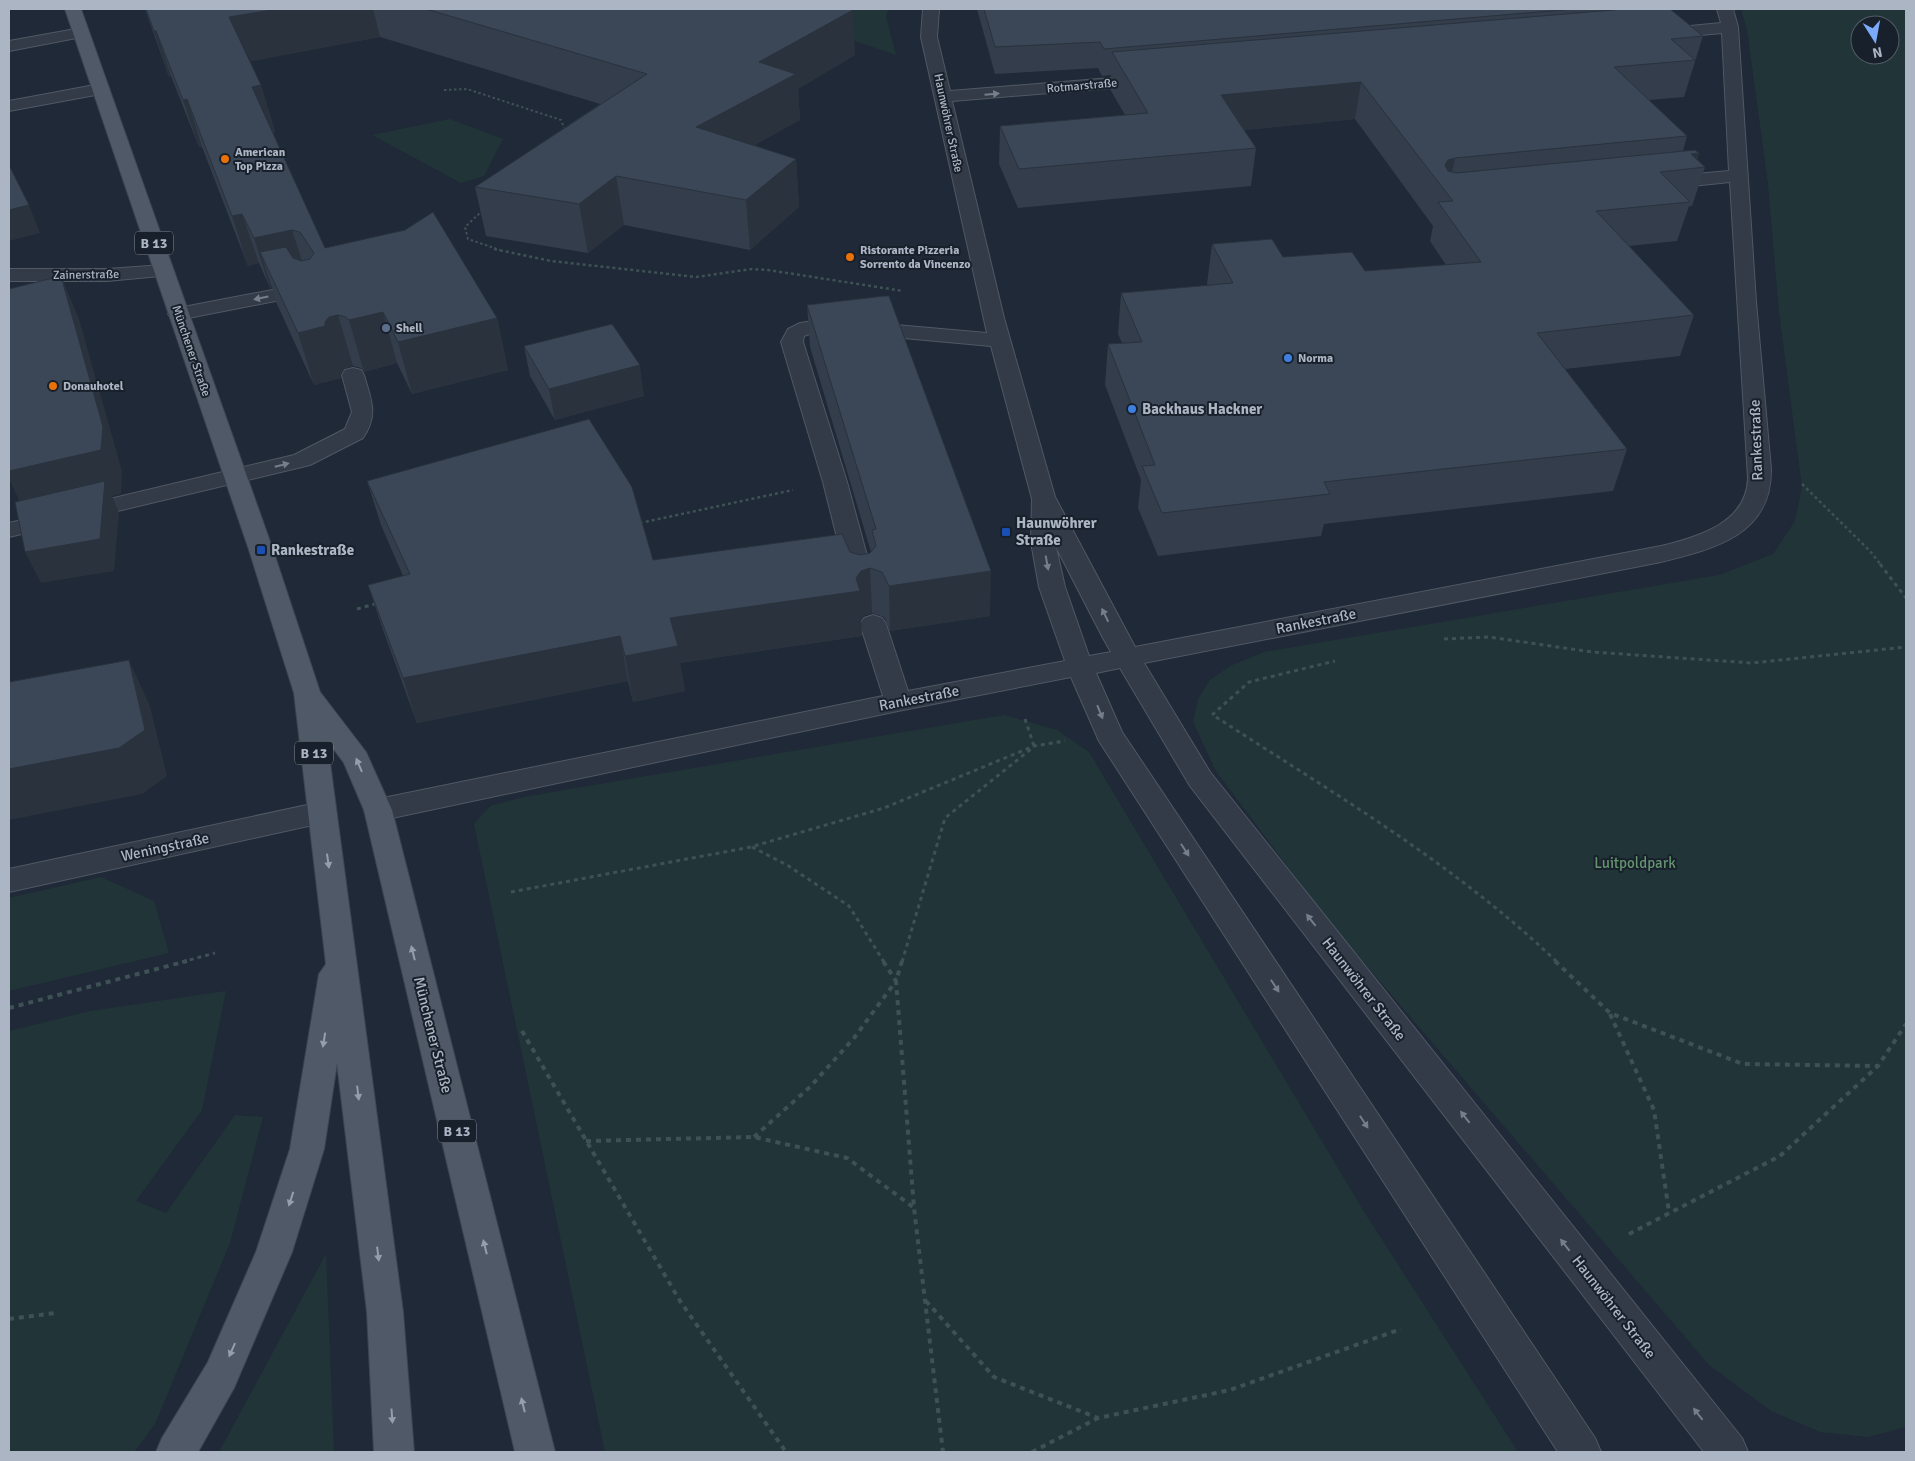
<svg xmlns="http://www.w3.org/2000/svg" width="1915" height="1461" font-family="Signika,sans-serif">
<style>
.green{fill:#213538;fill-rule:evenodd}
.lines{fill:none;stroke-linecap:round;stroke-linejoin:round}
.minor-casing{stroke:#505865;stroke-width:2}
.major-casing{stroke:#3c4451;stroke-width:2}
.path-far3{stroke:#3e5255;stroke-width:2;stroke-dasharray:2.5 2.5;stroke-linecap:butt}
.path-far2{stroke:#3e5255;stroke-width:2.5;stroke-dasharray:3 3;stroke-linecap:butt}
.path-far1{stroke:#3e5255;stroke-width:3;stroke-dasharray:4 4;stroke-linecap:butt}
.path{stroke:#3e5255;stroke-width:4;stroke-dasharray:5 5;stroke-linecap:butt}
.minor{fill:#323b47;fill-rule:evenodd}
.major{fill:#505968;fill-rule:evenodd}
.wall{fill:#333d4b}
.shaded-wall{fill:#29323d}
.building{fill:#3b4757;stroke:#29323d}
.oneway{fill:#757e8c}
.oneway2{fill:#959ead}
.food-dot{fill:#e8710a;stroke:#18202b;stroke-width:2}
.service-dot{fill:#5c6f8a;stroke:#18202b;stroke-width:2}
.shop-dot{fill:#3f7fe0;stroke:#18202b;stroke-width:2}
.transit-dot{fill:#1a4fb4;stroke:#18202b;stroke-width:2}
.labels{text-anchor:middle;dominant-baseline:central;stroke-width:4;stroke-linejoin:round;paint-order:stroke}
.far-street-label{font-size:12px;fill:#acb5c4;stroke:#18202b}
.far-poi-label{font-size:12px;font-weight:bold;fill:#acb5c4;stroke:#18202b;text-anchor:start}
.shield{fill:#18202b;stroke:#808896;stroke-width:1}
.shield-label{font-size:14px;font-weight:bold;fill:#acb5c4}
.poi-label{font-size:15px;font-weight:bold;fill:#acb5c4;stroke:#18202b;text-anchor:start}
.street-label{font-size:15px;fill:#acb5c4;stroke:#18202b}
.park-label{font-size:15px;fill:#649570;stroke:#18202b}
</style>
<rect width="100%" height="100%" fill="#1f2937"/>
<g class="green">
<polygon points="763,9 889,9 886,16 896,55"/>
<path d="M 1741,9 L 1906,9 L 1906,1427 L 1868,1437 L 1820,1432 L 1771,1411 L 1709,1365 L 1329,922 L 1216,771 L 1193,722 L 1198,699 L 1210,680 L 1230,666 L 1264,652 L 1719,575 L 1773,554 L 1795,521 L 1802,487 L 1779,312 L 1768,184 L 1747,30 ZM 1860,25 L 1890,25 L 1890,55 L 1860,55 Z"/>
<polygon points="450,119 503,139 484,176 461,183 372,135"/>
<polygon points="1004,715 1057,730 1089,752 1363,1210 1518,1452 605,1452 474,824 490,806 524,797"/>
<polygon points="101,877 154,901 169,953 9,991 9,898"/>
<polygon points="226,991 202,1110 136,1201 166,1213 235,1115 263,1117 230,1243 155,1424 134,1452 9,1452 9,1031 90,1011"/>
<polygon points="326,1254 334,1452 219,1452"/>
</g>
<g class="lines">
<g class="minor-casing">
<g id="minor">
<path d="M 923,9 L 939,9 L 937,37 L 950,91 L 1148,75 L 1154,76 L 1156,80 L 1154,84 L 1148,85 L 952,101 L 1004,318 L 1055,497 L 1135,647 L 1661,546 C 1698,537 1747,523 1748,478 L 1730,182 L 1663,189 L 1656,187 L 1654,183 L 1656,179 L 1663,177 L 1729,171 L 1722,33 L 1659,39 L 1651,34 L 1659,29 L 1721,23 L 1717,9 L 1733,9 L 1738,27 L 1756,302 L 1771,469 C 1772,535 1714,549 1661,562 L 1144,663 L 1210,772 L 1742,1438 L 1748,1452 L 1704,1452 L 1190,786 L 1120,668 L 1096,673 L 1122,732 L 1595,1438 L 1601,1452 L 1558,1452 L 1099,741 L 1071,677 L 898,711 L 378,821 L 368,818 L 364,810 L 368,802 L 378,799 L 883,696 L 860,624 L 864,618 L 873,615 L 882,618 L 886,624 L 908,691 L 1065,661 L 1039,587 L 1031,542 L 1032,499 L 991,346 L 827,331 L 812,333 L 804,336 L 803,342 L 847,482 L 876,589 L 872,595 L 863,597 L 854,595 L 850,589 L 823,482 L 781,342 L 788,329 L 800,323 L 827,319 L 987,333 L 921,37 ZM 1056,547 L 1103,638 L 1111,652 L 1089,656 L 1065,587 Z"/>
<polygon points="81,28 87,30 89,33 87,36 9,51 9,41"/>
<polygon points="100,84 106,85 109,89 106,93 9,111 9,101"/>
<polygon points="164,265 171,267 174,271 171,275 107,281 9,281 9,269 107,269"/>
<polygon points="309,283 316,285 319,289 316,293 178,320 171,318 168,314 171,310 178,308"/>
<path d="M 353,368 L 361,370 L 364,375 C 371,400 379,414 363,438 L 310,465 L 9,537 L 9,523 L 294,455 L 345,429 L 352,412 L 342,375 L 345,370 Z"/>
<polygon points="321,802 331,805 335,813 331,821 9,892 9,869"/>
</g>
</g>
<g class="major-casing">
<polygon id="major" points="65,9 81,9 273,550 320,692 366,752 392,810 555,1452 515,1452 364,810 344,763 327,740 403,1312 414,1452 374,1452 367,1312 337,1063 324,1149 292,1252 234,1388 198,1452 156,1452 162,1438 208,1362 256,1252 290,1149 319,974 326,964 294,693 249,550"/>
</g>
<g class="path-far3">
<polyline points="444,90 467,89 561,120 565,130"/>
<polyline points="483,210 465,227 468,239 500,250"/>
</g>
<g class="path-far2">
<polyline points="494,249 551,261 696,277 752,269 768,270 903,291"/>
<polyline points="1802,484 1870,551 1881,565"/>
<polyline points="640,523 793,490"/>
</g>
<g class="path-far1">
<polyline points="1880,564 1906,598"/>
<polyline points="357,609 378,603"/>
<polyline points="1444,639 1489,637 1592,652 1752,663 1906,647"/>
<polyline points="1212,715 1249,682 1335,661"/>
<path d="M 1216,717 C 1333,793 1456,865 1557,962"/>
<polyline points="1025,719 1034,746"/>
<polyline points="752,847 787,865 849,906 884,962"/>
<polyline points="511,892 751,847 884,808 1034,746 1065,741"/>
<polyline points="182,962 215,953"/>
<polyline points="902,962 945,818 1031,749"/>
</g>
<g class="path">
<polyline points="902,961 896,981 914,1208 943,1452"/>
<polyline points="1555,961 1610,1013 1743,1064 1878,1066"/>
<polyline points="9,1008 187,961"/>
<polyline points="1610,1014 1654,1110 1669,1212"/>
<polyline points="522,1031 680,1301 786,1452"/>
<polyline points="754,1137 810,1087 854,1038 896,981 883,961"/>
<polyline points="586,1141 754,1137 847,1158 913,1207"/>
<polyline points="1629,1234 1780,1156 1878,1066 1906,1024"/>
<polyline points="926,1301 994,1377 1098,1418 1230,1390 1401,1329"/>
<polyline points="9,1319 55,1313"/>
<polyline points="1032,1452 1098,1418"/>
</g>
<use href="#minor" class="minor"/>
<use href="#major" class="major"/>
</g>
<g class="wall">
<polygon points="145,9 849,9 855,55 798,89 800,120 754,145 796,159 799,207 750,250 624,225 588,253 486,236 475,187 600,104 380,37 250,61 261,85 275,132 273,133 325,248 497,318 508,370 412,394 397,363 364,372 361,368 353,366 345,368 340,374 341,378 314,385 276,302 272,287 270,288 259,263 248,266 202,147 199,147 171,76 169,77"/>
<polygon points="977,9 1670,9 1703,36 1684,97 1649,100 1687,136 1683,151 1699,153 1697,160 1705,167 1692,206 1689,206 1677,241 1629,246 1694,315 1680,356 1565,369 1627,449 1613,491 1324,524 1321,536 1158,556 1138,508 1141,480 1105,385 1108,344 1122,343 1118,334 1121,293 1208,286 1207,284 1212,244 1365,271 1446,265 1430,241 1433,226 1355,119 1244,130 1256,148 1251,186 1018,208 999,164 1000,126 1125,115 1110,89 1111,75 1102,76 1098,68 995,74"/>
<polygon points="807,305 990,616 890,631 884,617 872,613 863,616 861,619 862,636 680,663 685,691 633,702 628,681 417,723 383,630 368,585 403,576 381,525 367,481 653,560 850,552 860,555 870,553 871,552 810,347"/>
<polygon points="524,346 644,396 555,420 530,376"/>
</g>
<g class="shaded-wall">
<polygon points="278,9 373,9 380,37 243,63 229,17"/>
<polygon points="853,10 855,55 798,89 800,120 702,175 696,127 759,62"/>
<polygon points="154,31 156,31 171,76 169,77"/>
<polygon points="1361,82 1355,119 1217,133 1221,95"/>
<polygon points="261,85 275,132 267,134 252,87"/>
<polygon points="187,99 202,147 199,147 183,100"/>
<polygon points="1699,153 1694,168 1691,154"/>
<polygon points="1455,158 1447,194 1445,165 1448,160"/>
<polygon points="796,159 799,207 750,250 746,200"/>
<polygon points="616,176 624,225 588,253 579,204"/>
<polygon points="29,205 40,233 9,241 9,210"/>
<polygon points="242,214 259,263 248,266 232,216"/>
<polygon points="292,230 308,280 260,252 272,287 270,288 254,238"/>
<polygon points="61,276 79,319 122,471 121,494 112,496 119,513 114,571 41,583 25,552 27,517 9,479 9,471"/>
<polygon points="383,312 397,363 364,372 349,320"/>
<polygon points="338,315 353,366 345,368 340,374 341,378 314,385 298,333 329,317"/>
<polygon points="497,318 508,370 412,394 398,342"/>
<polygon points="640,365 644,396 555,420 549,389"/>
<polygon points="870,568 872,613 863,616 861,619 862,636 680,663 685,691 633,702 625,656 670,618 856,578 861,571"/>
<polygon points="991,571 990,616 890,631 889,586"/>
<polygon points="620,636 628,681 417,723 403,678"/>
<polygon points="129,660 150,706 167,776 142,794 9,820 9,769"/>
</g>
<g class="building">
<polygon points="146,9 278,9 229,17 261,85 252,87 325,248 405,230 433,212 497,318 398,342 383,312 349,320 346,317 338,315 329,317 325,322 325,326 298,333 260,252 286,247 293,258 301,261 310,259 314,253 300,232 292,230 254,238 242,214 232,216 187,99 183,100 156,31 154,31"/>
<polygon points="426,9 849,9 853,10 759,62 796,74 696,127 796,159 746,200 616,176 579,204 475,187 647,74"/>
<polygon points="984,9 1573,9 1104,49 1100,42 995,47"/>
<polygon points="1625,9 1670,9 1703,36 1671,39 1695,60 1614,67 1687,136 1455,158 1448,160 1445,165 1448,171 1456,173 1695,150 1699,153 1691,154 1705,167 1660,172 1690,202 1596,211 1694,315 1537,333 1627,449 1324,482 1330,494 1162,513 1142,466 1155,465 1108,344 1142,342 1121,293 1233,283 1212,244 1272,239 1283,257 1352,252 1365,271 1481,262 1438,202 1453,201 1361,82 1221,95 1256,148 1019,169 1000,126 1148,113 1112,52"/>
<polygon points="9,165 29,205 9,210"/>
<polygon points="61,276 103,427 101,450 9,471 9,289"/>
<polygon points="884,296 889,296 991,571 889,586 882,572 870,568 861,571 856,578 860,591 670,618 678,646 625,656 620,636 403,678 368,585 410,574 367,481 589,419 632,487 653,560 842,534 850,552 860,555 870,553 876,546 872,530 876,529 807,305"/>
<polygon points="612,324 640,365 549,389 524,346"/>
<polygon points="105,481 100,539 25,552 15,502"/>
<polygon points="129,660 145,730 119,748 9,769 9,682"/>
</g>
<defs><path id="oneway-solid" d="M-6-.8H1V-3.2L6.5 0L1 3.2V.8H-6Z" transform="scale(1.25)"/></defs>
<g class="oneway">
<use href="#oneway-solid" transform="translate(992 94) rotate(-5)"/>
<use href="#oneway-solid" transform="translate(261 298) rotate(168)"/>
<use href="#oneway-solid" transform="translate(282 465) rotate(-14)"/>
<use href="#oneway-solid" transform="translate(1047 563) rotate(80)"/>
<use href="#oneway-solid" transform="translate(1105 615) rotate(-116)"/>
<use href="#oneway-solid" transform="translate(1100 712) rotate(68)"/>
<use href="#oneway-solid" transform="translate(1185 850) rotate(57)"/>
<use href="#oneway-solid" transform="translate(1311 920) rotate(-128)"/>
<use href="#oneway-solid" transform="translate(1275 986) rotate(57)"/>
<use href="#oneway-solid" transform="translate(1465 1117) rotate(-128)"/>
<use href="#oneway-solid" transform="translate(1364 1122) rotate(57)"/>
<use href="#oneway-solid" transform="translate(1565 1245) rotate(-128)"/>
<use href="#oneway-solid" transform="translate(1698 1414) rotate(-128)"/>
</g>
<g class="oneway2">
<use href="#oneway-solid" transform="translate(359 765) rotate(-113)"/>
<use href="#oneway-solid" transform="translate(328 861) rotate(82)"/>
<use href="#oneway-solid" transform="translate(413 953) rotate(-104)"/>
<use href="#oneway-solid" transform="translate(324 1040) rotate(99)"/>
<use href="#oneway-solid" transform="translate(358 1093) rotate(83)"/>
<use href="#oneway-solid" transform="translate(291 1199) rotate(108)"/>
<use href="#oneway-solid" transform="translate(485 1247) rotate(-104)"/>
<use href="#oneway-solid" transform="translate(378 1254) rotate(83)"/>
<use href="#oneway-solid" transform="translate(232 1350) rotate(114)"/>
<use href="#oneway-solid" transform="translate(523 1405) rotate(-104)"/>
<use href="#oneway-solid" transform="translate(392 1416) rotate(86)"/>
</g>
<g class="food-dot">
<circle cx="225" cy="159" r="5"/>
<circle cx="850" cy="257" r="5"/>
<circle cx="53" cy="386" r="5"/>
</g>
<circle class="service-dot" cx="386" cy="328" r="5"/>
<g class="shop-dot">
<circle cx="1288" cy="358" r="5"/>
<circle cx="1132" cy="409" r="5"/>
</g>
<g class="transit-dot">
<rect x="1001" y="527" width="10" height="10" rx="2.5"/>
<rect x="256" y="545" width="10" height="10" rx="2.5"/>
</g>
<g class="labels">
<g class="far-street-label">
<text transform="translate(1082 86) rotate(-5)">Rotmarstraße</text>
<text transform="translate(948 123) rotate(78)">Haunwöhrer Straße</text>
<text transform="translate(86 275) rotate(-1)">Zainerstraße</text>
<text transform="translate(191 351) rotate(71)">Münchener Straße</text>
</g>
<g class="far-poi-label">
<text x="235" y="152">American<tspan x="235" dy="14">Top Pizza</tspan></text>
<text x="860" y="250">Ristorante Pizzeria<tspan x="860" dy="14">Sorrento da Vincenzo</tspan></text>
<text x="396" y="328">Shell</text>
<text x="1298" y="358">Norma</text>
<text x="63" y="386">Donauhotel</text>
</g>
<g class="shield">
<rect x="135" y="231.5" width="38" height="23" rx="4"/>
<rect x="295" y="741.5" width="38" height="23" rx="4"/>
<rect x="438" y="1119.5" width="38" height="23" rx="4"/>
</g>
<g class="shield-label">
<text x="154" y="243">B 13</text>
<text x="314" y="753">B 13</text>
<text x="457" y="1131">B 13</text>
</g>
<g class="poi-label">
<text x="1142" y="409">Backhaus Hackner</text>
<text x="1016" y="523">Haunwöhrer<tspan x="1016" dy="17">Straße</tspan></text>
<text x="271" y="550">Rankestraße</text>
</g>
<g class="street-label">
<text transform="translate(1756 440) rotate(-92)">Rankestraße</text>
<text transform="translate(1316 621) rotate(-11)">Rankestraße</text>
<text transform="translate(919 698) rotate(-11)">Rankestraße</text>
<text transform="translate(165 847) rotate(-12)">Weningstraße</text>
<text transform="translate(1364 989) rotate(52)">Haunwöhrer Straße</text>
<text transform="translate(433 1035) rotate(76)">Münchener Straße</text>
<text transform="translate(1614 1307) rotate(52)">Haunwöhrer Straße</text>
</g>
<g class="park-label">
<text x="1635" y="863">Luitpoldpark</text>
</g>
</g>
<rect width="1915" height="1461" fill="none" stroke="#acb5c4" stroke-width="20"/>
<g transform="translate(1875 40) rotate(169)"><circle r="24" fill="#18202b" stroke="#535c68"/>
<path d="M0-4L9 19L0 12L-9 19Z" fill="#7caafa"/>
<text y="-8" font-size="14" font-weight="bold" text-anchor="middle" fill="#acb5c4">N</text>
</g>
</svg>
